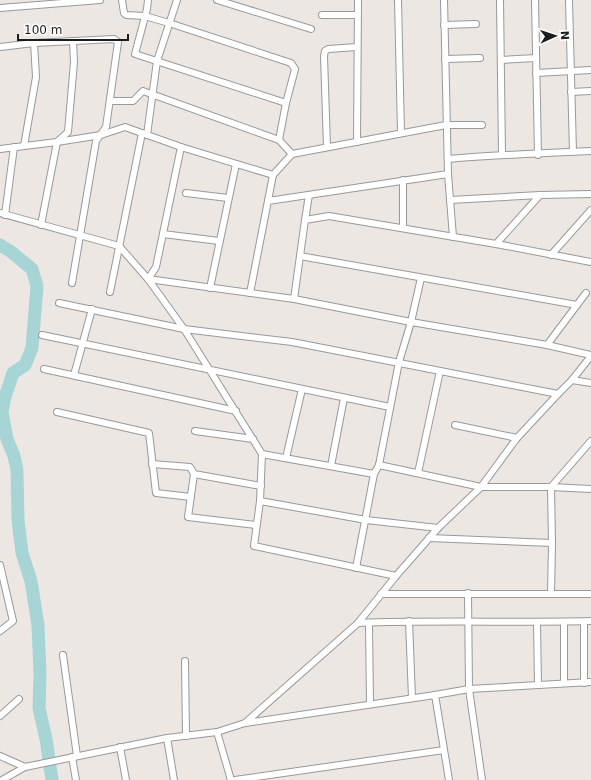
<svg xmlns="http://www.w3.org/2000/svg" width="591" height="780" font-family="'DejaVu Sans',sans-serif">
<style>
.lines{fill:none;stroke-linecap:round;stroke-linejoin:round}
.river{stroke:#a7d5d6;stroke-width:13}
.street-casing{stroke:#999;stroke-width:8}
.street{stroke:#fff;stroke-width:6}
</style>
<rect width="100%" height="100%" fill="#ede7e3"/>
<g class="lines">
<polyline class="river" points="0,245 10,251 32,269 37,286 32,348 25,365 13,373 5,397 2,412 7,439 14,456 17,470 18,520 22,553 31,581 38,625 40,674 39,708 46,739 52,780"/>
<g class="street-casing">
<g id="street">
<polyline points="122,0 124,13 126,15 145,16 169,23 291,63 295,69 294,73 286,103"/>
<polyline points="148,0 147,9 135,54 286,103 279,140"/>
<polyline points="217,0 311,29"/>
<polyline points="398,0 401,133"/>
<polyline points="444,0 448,174 453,237"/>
<polyline points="500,0 502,155"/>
<polyline points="535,0 538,155"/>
<polyline points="569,0 573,152"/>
<polyline points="0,8 100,0"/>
<polyline points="322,15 357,15"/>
<polyline points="444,25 476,24"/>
<polyline points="0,47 34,43 114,39 118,42 106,127 96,141 72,283"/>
<polyline points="445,59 480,58"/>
<polyline points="501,60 536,58"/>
<polyline points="536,73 591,70"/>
<polyline points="571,92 591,91"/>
<polyline points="110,101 133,101 143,91 279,140 292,154 446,125 482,125"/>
<polyline points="147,135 157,61 177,0"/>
<polyline points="357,142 358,0"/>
<polyline points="24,146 36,77 34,43"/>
<polyline points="181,147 156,267 148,279 294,299 411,322 547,345 591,355"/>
<polyline points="327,147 324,56 325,51 328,49 357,47"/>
<polyline points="0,149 57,142 101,135 125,127 181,147 273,175"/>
<path d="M 448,159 C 495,155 543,153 591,151"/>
<polyline points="403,180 403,228"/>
<polyline points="186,193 228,198"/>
<polyline points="450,200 540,195 591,194"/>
<polyline points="268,201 448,174"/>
<polyline points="0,213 119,246 148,279 184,329 262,454 260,501 254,546 396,576"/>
<polyline points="5,215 14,147"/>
<polyline points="305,220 309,195"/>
<polyline points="41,225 57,142 68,132 74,62 73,41"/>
<polyline points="163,234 219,241"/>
<polyline points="496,244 540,195"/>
<polyline points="551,255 591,210"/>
<polyline points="300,256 577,305"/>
<polyline points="210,288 236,164"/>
<polyline points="110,292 142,133"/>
<polyline points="250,293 273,175 292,154"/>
<polyline points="294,299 305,220 329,216 496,244 591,262"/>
<polyline points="59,303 184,329 292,342 558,394"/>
<polyline points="42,335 390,407"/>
<polyline points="547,345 586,293"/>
<polyline points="44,369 236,411"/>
<polyline points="74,375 92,309"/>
<polyline points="572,380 591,383"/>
<polyline points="57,412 149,433 156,493 191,497"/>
<polyline points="455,425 517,438"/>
<polyline points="195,431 253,439"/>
<polyline points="262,454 374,474"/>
<polyline points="286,458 302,389"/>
<polyline points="152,464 190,467 194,474 261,486"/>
<polyline points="379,465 481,487 551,487 591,489"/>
<polyline points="331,466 344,398"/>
<polyline points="418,473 440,371"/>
<polyline points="194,474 188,517 256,525"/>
<polyline points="260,501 366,520 438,528"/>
<polyline points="429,538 552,543"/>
<polyline points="0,565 13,621 0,631"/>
<polyline points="356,568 374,474 379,465 399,362 411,322 421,278"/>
<polyline points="468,593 469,689 482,780"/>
<polyline points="381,594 591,594"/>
<polyline points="551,594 552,543 551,487 591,441"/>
<polyline points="409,621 412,698"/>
<polyline points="537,622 538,685"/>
<polyline points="564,622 564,683"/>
<polyline points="584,622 584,683"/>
<path d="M 358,623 C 436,620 513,623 591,621"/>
<polyline points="369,623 370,704"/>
<polyline points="63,655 77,756"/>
<polyline points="185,661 186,736"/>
<polyline points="435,695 449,780"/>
<polyline points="0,716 19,699"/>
<polyline points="245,723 358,623 396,576 438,528 481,487 517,438 558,394 572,380 591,356"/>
<polyline points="217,732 231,780"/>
<polyline points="167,738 174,780"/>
<polyline points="120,747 126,780"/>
<polyline points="0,756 25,767 167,738 217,732 245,723 435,695 469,689 591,682"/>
<polyline points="72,757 76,780"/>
<polyline points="2,780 25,767"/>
<polyline points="235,780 444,750"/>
</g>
</g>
<use href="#street" class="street"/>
</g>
<g transform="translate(555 36) rotate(87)" stroke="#ffffff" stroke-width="3" paint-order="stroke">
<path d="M0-3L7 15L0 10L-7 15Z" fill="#1c1c1c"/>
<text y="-6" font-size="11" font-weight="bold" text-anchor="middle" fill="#1c1c1c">N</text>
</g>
<path d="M18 34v6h110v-6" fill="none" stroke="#1c1c1c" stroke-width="2"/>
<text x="24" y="34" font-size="12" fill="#1c1c1c" stroke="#ffffff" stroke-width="3" paint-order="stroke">100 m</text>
</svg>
